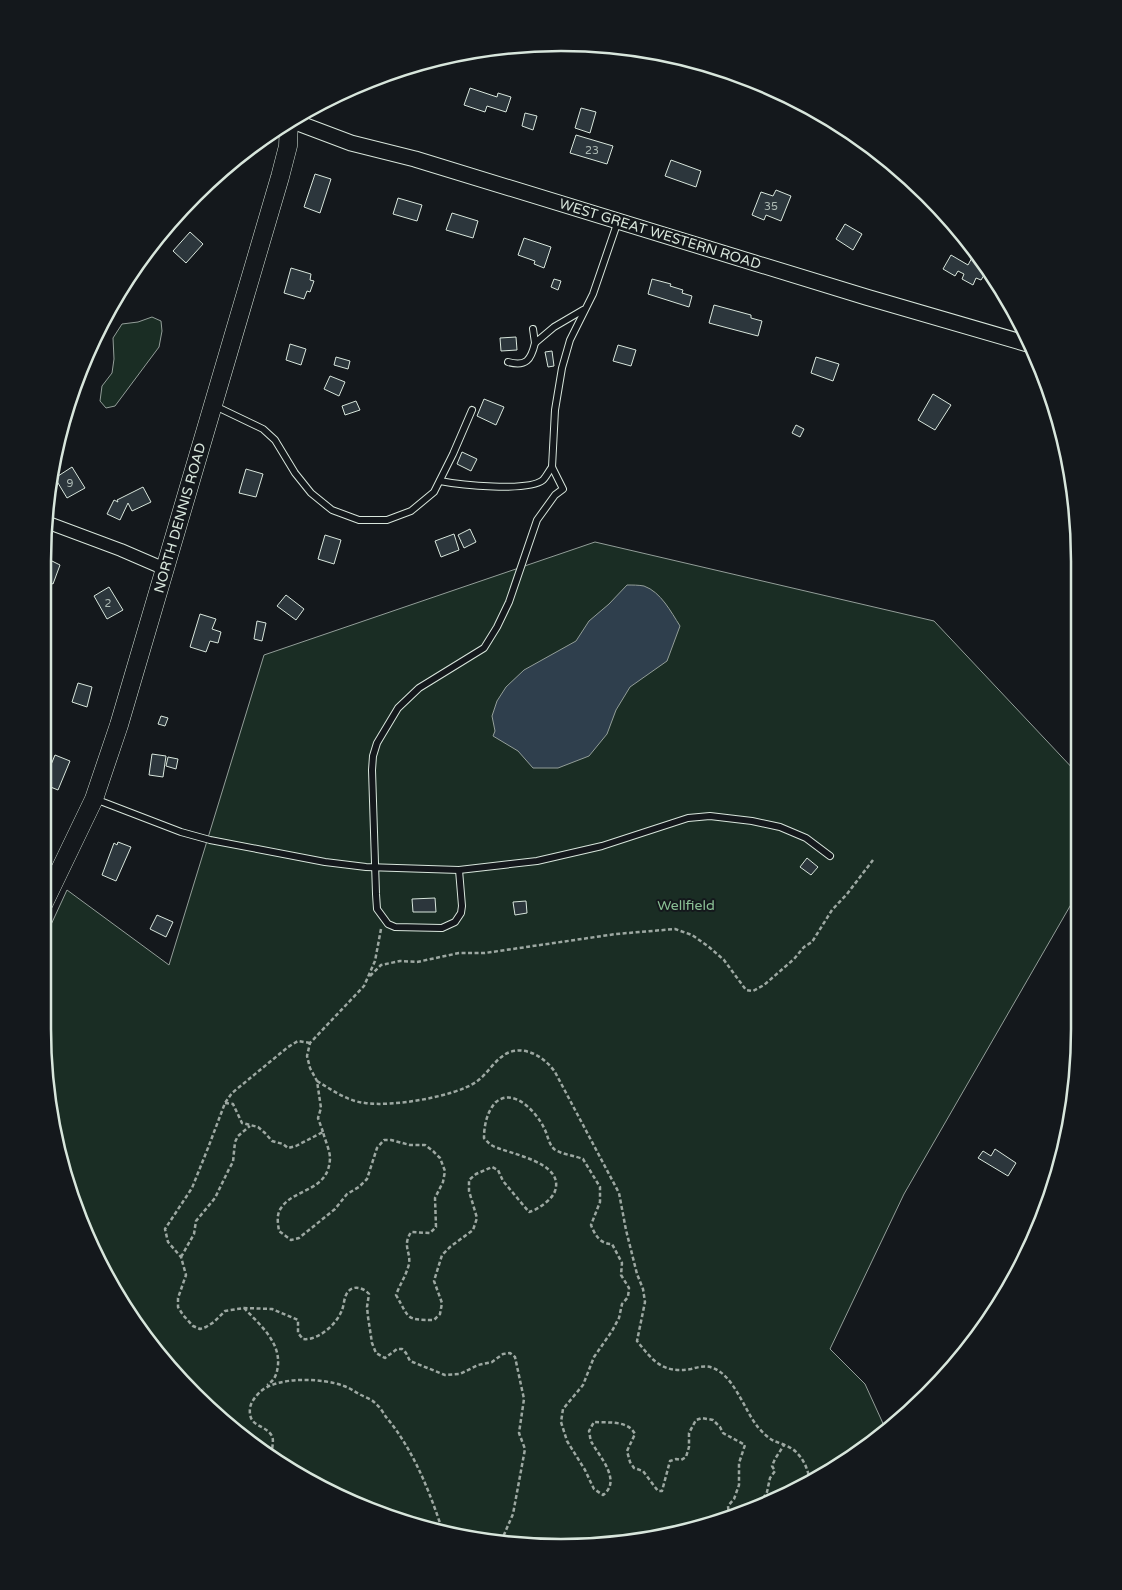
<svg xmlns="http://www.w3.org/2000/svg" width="1122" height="1590" font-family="'Varela Round',sans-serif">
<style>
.green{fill:#1a2d24;stroke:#939e99}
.water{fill:#2f3f4d;stroke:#939e99}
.building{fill:#2c363c;stroke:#d8e6dc}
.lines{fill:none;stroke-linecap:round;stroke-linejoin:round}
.service-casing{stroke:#d8e6dc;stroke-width:8}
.minor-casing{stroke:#d8e6dc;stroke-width:14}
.tertiary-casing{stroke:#d8e6dc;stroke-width:17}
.secondary-casing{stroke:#d8e6dc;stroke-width:19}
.path{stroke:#9da8a2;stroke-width:2.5;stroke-dasharray:4 2.5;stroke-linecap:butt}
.service{stroke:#14181c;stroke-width:6}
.minor{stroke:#14181c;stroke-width:12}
.tertiary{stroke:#14181c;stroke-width:15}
.secondary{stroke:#14181c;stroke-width:18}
.labels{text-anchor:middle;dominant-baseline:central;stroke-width:4;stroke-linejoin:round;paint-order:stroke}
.number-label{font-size:11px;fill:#adbab4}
.street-label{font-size:14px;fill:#d8e6dc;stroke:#14181c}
.park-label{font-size:14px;fill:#8ac095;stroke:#14181c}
.rim{fill:none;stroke:#d8e6dc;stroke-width:2.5}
</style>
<rect width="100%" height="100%" fill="#14181c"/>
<g class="green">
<polygon points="152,317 161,321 162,331 159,347 115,406 106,408 100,401 102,386 112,373 114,359 113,338 122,324 138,322"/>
<polygon points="595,542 934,621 1077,773 1077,894 904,1194 830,1349 865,1384 886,1430 791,1494 662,1538 561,1547 494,1543 362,1508 273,1460 219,1419 130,1317 82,1228 60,1163 43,1029 43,942 67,890 169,965 264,655"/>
</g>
<path class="water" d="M 627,585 C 632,585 639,585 644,586 C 661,592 671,612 680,626 L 667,661 L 630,687 L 616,710 L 607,734 L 589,756 L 558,768 L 533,768 L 518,751 L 493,736 L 495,731 L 492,716 L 497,701 L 506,687 L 524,670 L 576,641 L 589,621 L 609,604 Z"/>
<g class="building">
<polygon points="470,88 497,97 498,93 511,97 506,112 487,106 485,112 464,105"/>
<polygon points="581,108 596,112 590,133 575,128"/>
<polygon points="525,113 537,116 533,130 522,126"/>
<polygon points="576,135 613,146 607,164 570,153"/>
<polygon points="671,160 701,171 696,187 665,176"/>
<polygon points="315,174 331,179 320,213 304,207"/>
<polygon points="776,190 791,196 781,221 766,215 764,220 752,215 761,192 773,196"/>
<polygon points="398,198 422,205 417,221 393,214"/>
<polygon points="452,213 478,221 473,238 446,230"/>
<polygon points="845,224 862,234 853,250 836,239"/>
<polygon points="190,232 203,244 186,263 173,251"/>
<polygon points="524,238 551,247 544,268 534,264 535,261 518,255"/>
<polygon points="974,254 986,272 981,280 976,278 973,285 962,279 964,274 958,271 955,276 943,269 951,255 968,265"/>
<polygon points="291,268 311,274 310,280 314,281 310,292 307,291 304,299 284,293"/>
<polygon points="554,279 561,281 558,290 551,287"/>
<polygon points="652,279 671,284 670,286 683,290 682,293 692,296 689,307 648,294"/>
<polygon points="714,305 751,315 751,318 762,321 758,336 709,323"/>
<polygon points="516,337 517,350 501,351 500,338"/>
<polygon points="290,344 306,349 301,365 286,360"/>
<polygon points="618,345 636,350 631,366 613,361"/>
<polygon points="552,351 554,366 548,367 545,352"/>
<polygon points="336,357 350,361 348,369 334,365"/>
<polygon points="816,357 839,364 833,381 811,373"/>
<polygon points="330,376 345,382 339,396 324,389"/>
<polygon points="933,394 951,405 935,430 918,420"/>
<polygon points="484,399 504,407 496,425 477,416"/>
<polygon points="356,401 360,410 345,415 342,406"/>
<polygon points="796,425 804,429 800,437 792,433"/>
<polygon points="462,452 477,459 471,471 457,464"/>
<polygon points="72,467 85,488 67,498 55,478"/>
<polygon points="246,469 263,474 256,497 239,493"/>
<polygon points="143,487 151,502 132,511 128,503 120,520 107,514 114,500 118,502 117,500"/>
<polygon points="470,529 476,542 464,548 458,535"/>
<polygon points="454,534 459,550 441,557 435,541"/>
<polygon points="325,535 341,540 334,564 318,559"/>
<polygon points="48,559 60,565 53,584 43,580 43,563 46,564"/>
<polygon points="109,587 123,610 107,619 94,596"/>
<polygon points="286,595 304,609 296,620 277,606"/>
<polygon points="200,614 216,619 212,629 221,632 218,643 210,641 206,652 190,647"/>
<polygon points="257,621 266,623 262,641 254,639"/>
<polygon points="78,683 92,687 87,707 72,702"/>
<polygon points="161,716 168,718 165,726 158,724"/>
<polygon points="152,754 166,756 163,777 149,775"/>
<polygon points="55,755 70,761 58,790 43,784"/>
<polygon points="168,757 178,759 176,769 166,766"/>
<polygon points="118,842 131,847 116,881 102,875 114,843 117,845"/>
<polygon points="807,858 818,867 811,875 800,867"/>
<polygon points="435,898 436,912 413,912 412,899"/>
<polygon points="526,901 527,913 515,915 513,902"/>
<polygon points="157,915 173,922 166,937 150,929"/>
<polygon points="995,1149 1016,1163 1008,1176 978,1158 983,1151 991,1156"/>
</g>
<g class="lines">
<g class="service-casing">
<g id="service">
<polyline points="533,329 535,343 554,327 583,310"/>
<path d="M 508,362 C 526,367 531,360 535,343"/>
<polyline points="215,406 263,429 275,440 295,473 311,493 332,510 359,520 387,520 411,511 434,492 453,454 472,410"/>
<path d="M 440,481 C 460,485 528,492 543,480 C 546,477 549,471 552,467"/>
<polyline points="95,799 181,832 210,840 325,862 366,867 459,870 537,861 602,846 688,818 710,816 752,821 780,827 806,838 830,856"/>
<polyline points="459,870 462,906 461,913 455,922 442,928 395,927 388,924 377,909 376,894 372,770 373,756 377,743 398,708 419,688 484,648 497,627 509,602 537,520 555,495 563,489 552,467 555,410 562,368 570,340 593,294 618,221"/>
</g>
</g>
<g class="minor-casing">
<polyline id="minor" points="46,522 121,550 165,569"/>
</g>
<g class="tertiary-casing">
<polyline id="tertiary" points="290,120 351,143 415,159 866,297 1031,345"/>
</g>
<g class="secondary-casing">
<polyline id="secondary" points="43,905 94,799 119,725 280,177 288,146 289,121"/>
</g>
<g class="path">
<polyline points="370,976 381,965 400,961 417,962 459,953 485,953 616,934 675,929 692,935 709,947 724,960 746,990 753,991 764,985 794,959 804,947 812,942 832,910 847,894 873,860"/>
<path d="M 310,1043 L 298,1041 L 288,1047 L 232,1093 L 225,1103 L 208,1148 L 192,1188 L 165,1229 L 168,1242 L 181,1257 L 186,1275 L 178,1298 L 178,1307 L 183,1315 L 193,1326 L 200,1329 L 206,1327 L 214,1322 L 225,1311 L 244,1308 L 272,1309 L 298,1320 L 298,1333 L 303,1339 C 318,1341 337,1324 342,1310 C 344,1305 344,1299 346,1295 C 351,1284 363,1287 369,1294 L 367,1307 L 368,1317 L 372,1343 L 376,1353 L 385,1358 L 397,1349 L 402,1349 L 406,1353 L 410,1361 L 445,1375 L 460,1374 L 478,1365 L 492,1362 L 503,1354 L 510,1353 L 515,1357 L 524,1399 L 519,1433 L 525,1449 L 513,1514 L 500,1544"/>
<path d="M 317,1081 C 332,1090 347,1101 365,1103 C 391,1107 454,1097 476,1082 C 488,1074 496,1057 510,1052 C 528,1046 546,1059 555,1072 L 619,1193 L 626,1230 L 637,1274 L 643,1289 L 645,1302 L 637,1341 C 653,1361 663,1374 691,1369 C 698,1367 706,1365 713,1368 C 734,1376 744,1409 757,1426 C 761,1431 768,1438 774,1441 C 782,1444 792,1447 797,1453 C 805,1461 808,1471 810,1481"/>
<path d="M 225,1103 L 233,1104 L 242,1123 L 258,1127 L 265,1133 L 272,1141 L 283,1144 L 288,1148 L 296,1146 L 323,1132 C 325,1140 330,1151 330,1158 C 329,1192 294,1188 281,1208 C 276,1215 278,1224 279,1231 L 291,1240 L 299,1238 L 314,1226 L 335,1209 L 347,1194 L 359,1187 L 367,1179 L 377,1148 L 384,1140 L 391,1140 L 410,1145 L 425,1145 L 433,1151 L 440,1158 L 445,1171 L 443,1182 L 435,1198 L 436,1227 L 430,1233 L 411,1232 C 402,1247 411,1251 409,1264 C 406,1276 400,1284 396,1295 C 410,1319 405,1320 434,1320 L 440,1314 L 442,1303 L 434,1281 L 442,1255 L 450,1247 L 473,1230 L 477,1218 L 469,1191 L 469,1180 L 476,1174 L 492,1167 L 498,1170 L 503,1181 L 529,1212 C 537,1210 552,1200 555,1191 C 565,1162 509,1154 493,1146 C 489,1144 487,1141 484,1138 C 484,1126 487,1111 496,1102 C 514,1087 537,1113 544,1128 C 548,1135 548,1143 554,1149 C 560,1154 576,1156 583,1159 L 600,1187 L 600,1202 L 591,1225 C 595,1235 600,1244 612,1244 L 622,1263 L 621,1275 L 629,1288 L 628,1297 L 622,1304 L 619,1318 L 612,1331 L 594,1357 L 583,1385 L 563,1409 L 561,1422 L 567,1441 L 585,1470 L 592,1485 L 594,1489 L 603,1495 C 622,1481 600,1457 592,1443 C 590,1440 590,1435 589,1431 L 594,1422 C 608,1423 628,1420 635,1434 L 627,1451 L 630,1462 L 634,1468 L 643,1471 L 658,1491 L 662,1491 L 670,1461 L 676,1459 L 681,1460 L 686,1457 L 689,1447 L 689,1433 L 696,1420 L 702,1418 L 713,1420 L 720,1427 L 723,1433 L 745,1445 L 739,1463 L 739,1485 L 734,1499 L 728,1506 L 729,1515"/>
<polyline points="323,1132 318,1118 321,1108 317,1081 310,1068 307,1056 310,1043 364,986 375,961 381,929"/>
<polyline points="181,1257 194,1234 196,1221 215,1198 229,1169 233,1162 235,1142 238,1136 250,1126"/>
<path d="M 244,1308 C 259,1324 280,1341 278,1365 C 277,1374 275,1380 267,1385"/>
<path d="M 275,1461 C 269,1450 275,1443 272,1436 C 264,1423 248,1428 250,1408 C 251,1402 255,1397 260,1392 C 277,1376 323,1378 344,1386 C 350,1388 355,1392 361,1395 C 365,1397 371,1399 374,1402 C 379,1406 383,1412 386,1417 C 413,1449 429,1490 442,1529"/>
<polyline points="760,1504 767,1492 770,1478 775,1471 772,1466 775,1459 784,1445"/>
</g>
<use href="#service" class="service"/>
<use href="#minor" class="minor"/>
<use href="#tertiary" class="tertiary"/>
<use href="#secondary" class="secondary"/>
</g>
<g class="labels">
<g class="number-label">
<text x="592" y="150">23</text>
<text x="771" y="206">35</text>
<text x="70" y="483">9</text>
<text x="108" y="603">2</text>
</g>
<g class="street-label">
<text transform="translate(660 234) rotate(17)">WEST GREAT WESTERN ROAD</text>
<text transform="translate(180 518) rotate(-74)">NORTH DENNIS ROAD</text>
</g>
<g class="park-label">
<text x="686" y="905">Wellfield</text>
</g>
</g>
<path d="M0 0H1122V1590H0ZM561 51H561A510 510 0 0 1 1071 561V1029A510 510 0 0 1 561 1539H561A510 510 0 0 1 51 1029V561A510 510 0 0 1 561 51Z" fill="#14181c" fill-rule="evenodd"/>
<path class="rim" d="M561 51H561A510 510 0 0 1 1071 561V1029A510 510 0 0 1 561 1539H561A510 510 0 0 1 51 1029V561A510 510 0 0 1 561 51Z"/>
</svg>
